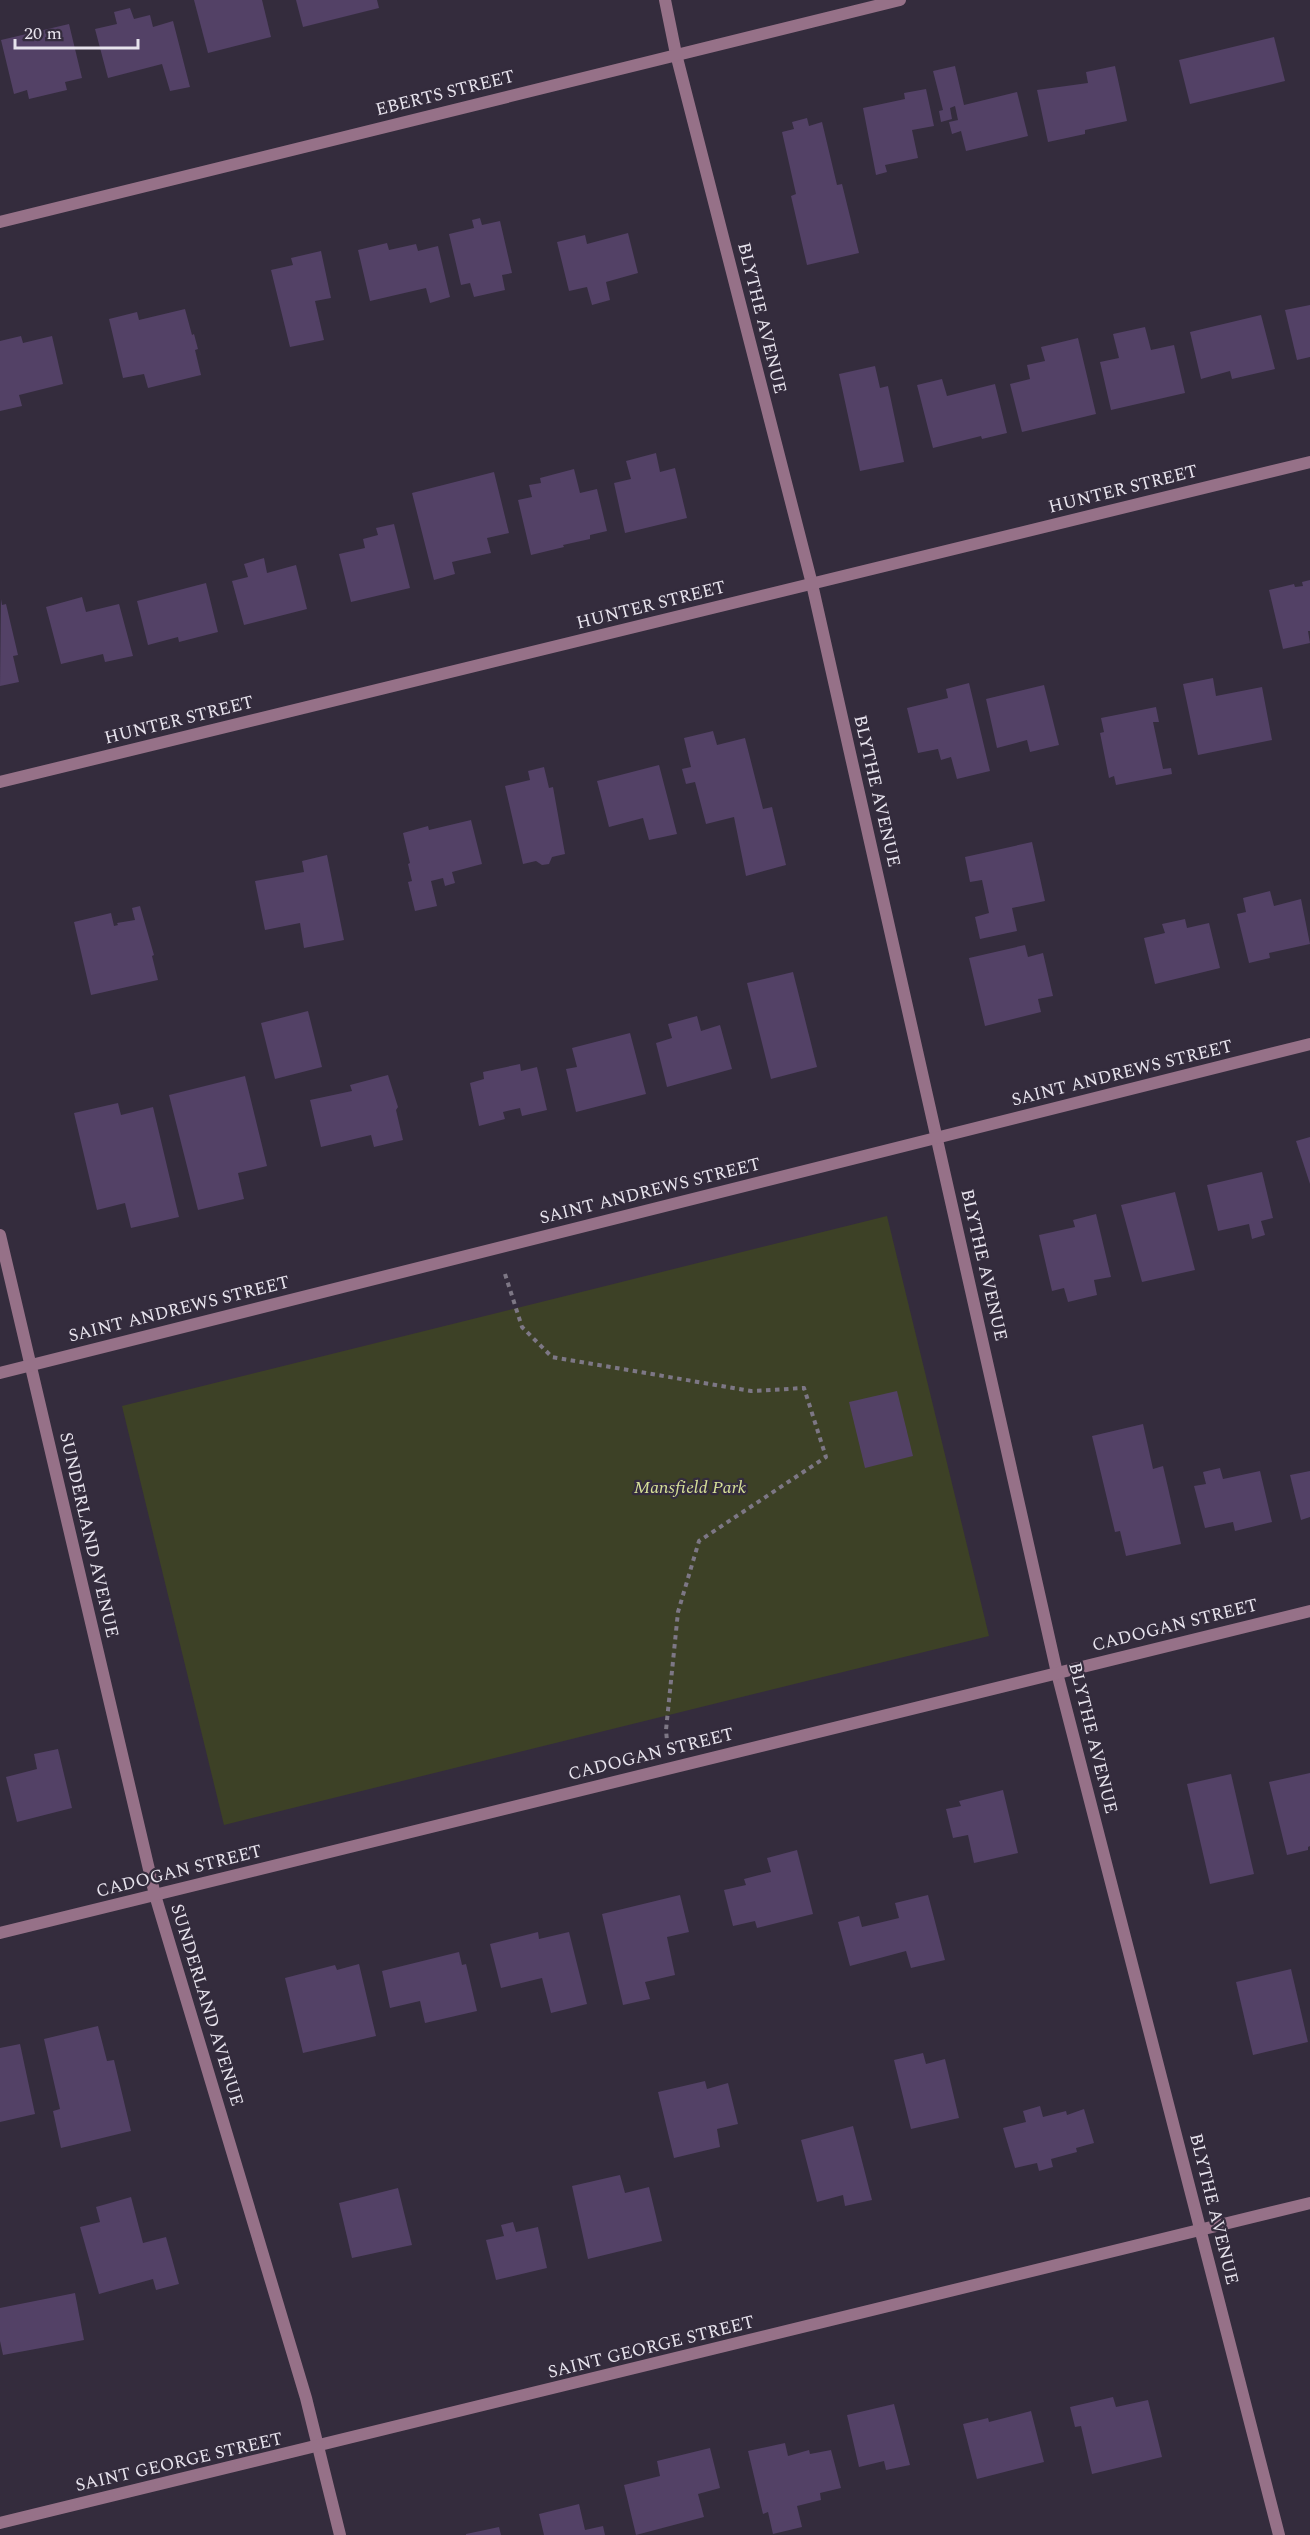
<svg xmlns="http://www.w3.org/2000/svg" width="1310" height="2535" font-family="Spectral,serif">
<style>
.green{fill:#3d4126}
.building{fill:#534166}
.lines{fill:none;stroke-linecap:round;stroke-linejoin:round}
.path{stroke:#7d7785;stroke-width:4;stroke-dasharray:4.5 4.5;stroke-linecap:butt}
.street{stroke:#967188;stroke-width:12}
.labels{text-anchor:middle;dominant-baseline:central;stroke-width:4.5;stroke-linejoin:round;paint-order:stroke}
.street-label{font-size:18px;fill:#e7e3ed;stroke:#342c3d}
.park-label{font-size:18px;font-style:italic;fill:#d6e098;stroke:#342c3d}
</style>
<rect width="100%" height="100%" fill="#342c3d"/>
<polygon class="green" points="887,1216 989,1636 224,1825 122,1406"/>
<g class="building">
<polygon points="194,0 262,0 271,37 208,53"/>
<polygon points="296,0 377,0 379,8 303,27"/>
<polygon points="130,8 134,19 150,15 153,27 173,21 190,87 170,91 162,64 108,78 95,29 117,24 114,12"/>
<polygon points="69,24 82,78 65,82 67,90 29,99 27,90 14,94 1,40"/>
<polygon points="1274,37 1285,81 1190,104 1179,60"/>
<polygon points="955,66 964,105 1017,92 1028,136 966,151 961,131 952,134 949,122 958,120 955,106 950,108 952,119 941,122 939,111 943,110 933,71"/>
<polygon points="1115,66 1127,121 1085,130 1085,134 1048,142 1037,90 1088,83 1086,72"/>
<polygon points="926,89 934,126 912,130 918,158 885,165 887,172 876,175 863,108 905,99 904,93"/>
<polygon points="807,118 809,126 822,122 837,185 842,184 859,253 807,265 791,196 796,194 782,132 794,129 792,122"/>
<polygon points="480,218 482,225 500,221 512,273 502,275 505,290 474,297 470,283 461,285 449,234 474,228 472,220"/>
<polygon points="628,233 638,273 606,282 610,300 592,305 587,287 569,291 557,242 585,235 587,244"/>
<polygon points="387,243 389,250 416,244 418,251 438,246 450,297 430,303 426,288 370,301 358,250"/>
<polygon points="321,251 331,298 315,301 324,340 290,347 271,270 293,265 291,258"/>
<polygon points="1310,305 1310,357 1297,360 1285,310"/>
<polygon points="185,309 192,335 194,334 198,349 195,350 201,375 148,388 144,374 123,378 109,319 137,312 139,320"/>
<polygon points="1261,315 1275,369 1232,379 1230,371 1201,379 1190,332"/>
<polygon points="1145,327 1151,350 1174,345 1185,393 1111,410 1100,362 1119,358 1113,334"/>
<polygon points="21,336 23,343 52,336 63,384 19,395 22,406 0,411 0,341"/>
<polygon points="1078,338 1096,414 1022,432 1010,384 1030,379 1027,365 1045,361 1041,347"/>
<polygon points="875,366 880,388 888,386 904,462 860,471 839,374"/>
<polygon points="942,379 947,396 995,384 1007,433 982,439 981,436 933,448 917,385"/>
<polygon points="656,453 660,472 675,468 687,518 625,533 614,483 631,479 626,461"/>
<polygon points="574,469 580,493 597,489 607,531 590,535 590,539 563,545 564,547 531,555 518,500 532,497 529,485 541,483 540,478"/>
<polygon points="494,472 509,533 487,538 491,553 452,562 455,574 434,580 412,493"/>
<polygon points="394,524 410,588 351,602 339,554 365,548 363,539 378,535 376,528"/>
<polygon points="264,558 267,573 296,565 307,609 244,625 232,581 248,577 244,564"/>
<polygon points="1310,580 1310,631 1308,631 1310,643 1283,649 1269,590 1294,584 1295,587 1303,586 1302,582"/>
<polygon points="206,583 218,632 179,642 178,637 148,645 137,601"/>
<polygon points="82,597 86,612 119,604 133,656 105,662 103,654 61,664 46,607"/>
<polygon points="1,599 2,605 6,604 18,655 13,656 19,682 0,686"/>
<polygon points="1213,678 1216,696 1262,687 1272,740 1198,755 1183,684"/>
<polygon points="969,683 990,771 957,779 951,757 941,760 938,749 918,753 907,708 948,698 946,689"/>
<polygon points="1044,685 1059,745 1030,752 1027,740 997,748 986,699"/>
<polygon points="1156,707 1159,722 1153,722 1163,769 1171,768 1172,774 1116,785 1114,776 1109,778 1100,733 1104,732 1101,718"/>
<polygon points="713,731 717,745 745,738 763,809 772,807 786,865 746,876 734,817 706,824 695,782 686,784 682,769 691,767 684,738"/>
<polygon points="659,765 677,834 649,840 643,818 609,827 597,781"/>
<polygon points="544,767 549,788 553,787 565,854 552,857 549,864 542,865 536,861 523,864 505,786 530,780 528,771"/>
<polygon points="471,820 482,864 452,872 455,883 445,886 443,878 431,881 437,906 415,911 408,882 412,881 408,864 410,863 403,833 428,826 429,830"/>
<polygon points="1032,842 1045,901 1012,908 1017,931 980,939 975,917 989,913 982,880 970,882 965,857"/>
<polygon points="327,855 344,940 304,948 300,923 265,930 255,881 304,872 302,861"/>
<polygon points="1270,891 1274,906 1301,899 1310,944 1269,953 1270,958 1249,963 1237,914 1246,912 1243,898"/>
<polygon points="140,906 154,955 152,956 158,980 91,995 74,922 111,913 114,926 118,925 117,923 135,920 132,908"/>
<polygon points="1185,919 1187,928 1209,923 1220,968 1155,984 1144,938 1165,933 1162,924"/>
<polygon points="1025,945 1028,957 1043,953 1053,996 1038,999 1041,1012 985,1026 969,958"/>
<polygon points="793,972 817,1067 771,1079 747,983"/>
<polygon points="308,1011 322,1067 275,1079 261,1023"/>
<polygon points="697,1016 701,1031 720,1025 732,1069 667,1087 656,1043 672,1038 668,1024"/>
<polygon points="630,1033 646,1094 576,1112 566,1069 577,1067 572,1048"/>
<polygon points="520,1064 521,1071 537,1067 547,1110 522,1116 520,1108 503,1112 505,1119 479,1126 470,1083 484,1079 483,1072"/>
<polygon points="388,1075 398,1107 396,1110 403,1140 374,1147 371,1135 321,1147 310,1100 352,1091 350,1085"/>
<polygon points="245,1076 267,1166 238,1173 244,1199 198,1210 169,1095"/>
<polygon points="118,1103 121,1115 153,1107 179,1217 131,1228 125,1203 97,1210 74,1113"/>
<polygon points="1310,1137 1310,1184 1296,1141"/>
<polygon points="1262,1172 1273,1218 1261,1221 1265,1235 1252,1239 1249,1224 1218,1231 1207,1185"/>
<polygon points="1175,1192 1195,1270 1142,1282 1121,1205"/>
<polygon points="1096,1214 1111,1277 1094,1280 1097,1295 1068,1302 1064,1288 1052,1291 1039,1235 1075,1227 1073,1220"/>
<polygon points="897,1391 913,1456 865,1468 849,1402"/>
<polygon points="1143,1424 1153,1469 1163,1466 1181,1544 1126,1556 1120,1531 1115,1532 1092,1436"/>
<polygon points="1220,1468 1223,1479 1260,1471 1272,1522 1235,1531 1233,1522 1205,1528 1194,1486 1206,1484 1203,1472"/>
<polygon points="1310,1471 1310,1517 1301,1520 1290,1475"/>
<polygon points="58,1749 72,1808 17,1822 6,1777 37,1769 34,1754"/>
<polygon points="1310,1773 1310,1846 1308,1847 1308,1850 1287,1855 1269,1782"/>
<polygon points="1231,1774 1254,1874 1210,1884 1187,1784"/>
<polygon points="1003,1790 1018,1853 974,1863 968,1835 953,1838 946,1809 961,1806 959,1801"/>
<polygon points="797,1850 813,1914 757,1928 755,1921 733,1926 724,1890 746,1885 744,1879 771,1872 767,1858"/>
<polygon points="680,1895 689,1932 667,1937 675,1975 645,1982 650,1999 623,2005 602,1914"/>
<polygon points="928,1895 945,1960 911,1968 906,1951 850,1966 838,1922 859,1916 862,1927 899,1918 895,1903"/>
<polygon points="538,1932 539,1939 569,1932 587,2004 551,2013 542,1978 501,1988 490,1944"/>
<polygon points="459,1952 462,1965 466,1964 477,2011 425,2023 420,2001 390,2008 382,1971"/>
<polygon points="359,1964 376,2036 303,2053 285,1978 335,1965 337,1970"/>
<polygon points="1291,1969 1308,2042 1253,2055 1236,1982"/>
<polygon points="98,2026 107,2061 114,2060 131,2131 61,2148 53,2111 60,2109 44,2039"/>
<polygon points="20,2044 35,2114 0,2122 0,2048"/>
<polygon points="923,2053 926,2064 945,2059 959,2118 911,2129 894,2060"/>
<polygon points="705,2081 707,2089 728,2083 738,2124 717,2129 720,2147 674,2158 658,2092"/>
<polygon points="1040,2106 1043,2117 1066,2111 1067,2115 1084,2109 1094,2143 1076,2148 1077,2152 1051,2159 1053,2167 1039,2171 1037,2163 1015,2168 1003,2128 1026,2122 1023,2111"/>
<polygon points="853,2126 872,2200 845,2206 843,2195 817,2202 801,2140"/>
<polygon points="620,2175 625,2193 649,2187 662,2241 588,2259 572,2186"/>
<polygon points="398,2188 412,2245 352,2258 339,2203"/>
<polygon points="131,2197 143,2243 166,2237 179,2284 156,2290 153,2279 99,2294 80,2227 100,2222 96,2207"/>
<polygon points="513,2222 516,2232 538,2227 547,2268 496,2280 486,2240 504,2236 501,2225"/>
<polygon points="75,2293 84,2340 3,2355 0,2341 0,2308"/>
<polygon points="1113,2397 1116,2407 1148,2400 1162,2457 1092,2474 1081,2426 1075,2427 1070,2407"/>
<polygon points="894,2404 910,2465 886,2470 884,2461 859,2467 847,2415"/>
<polygon points="1031,2411 1044,2462 977,2479 963,2424 988,2418 989,2422"/>
<polygon points="785,2443 788,2456 809,2450 810,2454 831,2450 841,2488 820,2493 821,2500 797,2506 802,2527 773,2534 768,2512 763,2514 748,2451"/>
<polygon points="710,2448 720,2488 698,2494 704,2517 636,2535 624,2485 660,2476 657,2461"/>
<polygon points="579,2504 585,2530 603,2526 605,2535 544,2535 539,2514"/>
<polygon points="499,2527 501,2535 466,2535 466,2534"/>
</g>
<g class="lines">
<polyline class="path" points="505,1274 522,1327 552,1357 751,1391 804,1388 826,1457 699,1541 678,1612 666,1730 667,1741"/>
<g class="street">
<polyline points="665,0 676,54 812,584 1057,1673 1279,2535"/>
<polyline points="0,222 900,0"/>
<polyline points="0,782 1310,462"/>
<polyline points="0,1235 155,1895 306,2398 340,2535"/>
<polyline points="0,1373 1310,1044"/>
<polyline points="0,1933 1310,1611"/>
<polyline points="0,2523 1310,2203"/>
</g>
</g>
<g class="labels">
<g class="street-label">
<text transform="translate(445 93) rotate(-14)">EBERTS STREET</text>
<text transform="translate(762 318) rotate(76)">BLYTHE AVENUE</text>
<text transform="translate(1123 489) rotate(-14)">HUNTER STREET</text>
<text transform="translate(651 605) rotate(-14)">HUNTER STREET</text>
<text transform="translate(179 720) rotate(-14)">HUNTER STREET</text>
<text transform="translate(877 791) rotate(77)">BLYTHE AVENUE</text>
<text transform="translate(1122 1073) rotate(-14)">SAINT ANDREWS STREET</text>
<text transform="translate(650 1191) rotate(-14)">SAINT ANDREWS STREET</text>
<text transform="translate(984 1265) rotate(77)">BLYTHE AVENUE</text>
<text transform="translate(179 1309) rotate(-14)">SAINT ANDREWS STREET</text>
<text transform="translate(89 1535) rotate(77)">SUNDERLAND AVENUE</text>
<text transform="translate(1175 1625) rotate(-14)">CADOGAN STREET</text>
<text transform="translate(1093 1738) rotate(76)">BLYTHE AVENUE</text>
<text transform="translate(651 1754) rotate(-14)">CADOGAN STREET</text>
<text transform="translate(179 1871) rotate(-14)">CADOGAN STREET</text>
<text transform="translate(207 2005) rotate(73)">SUNDERLAND AVENUE</text>
<text transform="translate(1214 2209) rotate(76)">BLYTHE AVENUE</text>
<text transform="translate(651 2347) rotate(-14)">SAINT GEORGE STREET</text>
<text transform="translate(179 2462) rotate(-13)">SAINT GEORGE STREET</text>
</g>
<g class="park-label">
<text x="690" y="1487">Mansfield Park</text>
</g>
</g>
<path d="M15 39v9h123v-9" fill="none" stroke="#e7e3ed" stroke-width="3"/>
<text x="24" y="39" font-size="18" fill="#e7e3ed" stroke="#342c3d" stroke-width="4.5" paint-order="stroke">20 m</text>
</svg>
